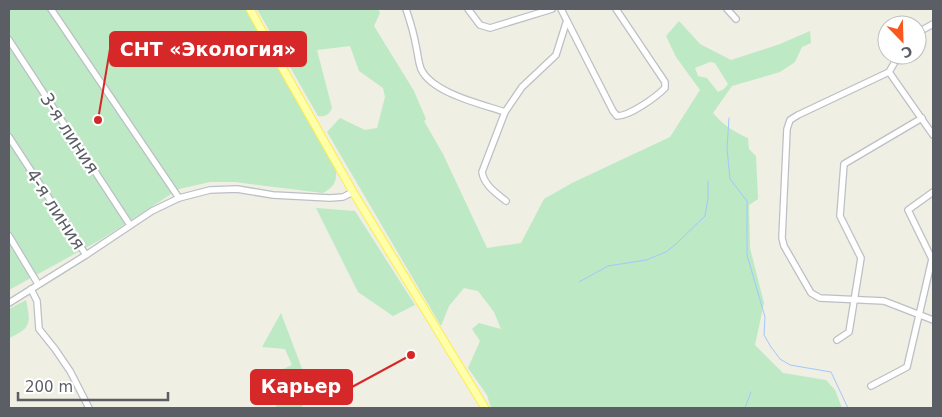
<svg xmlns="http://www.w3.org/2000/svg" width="942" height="417" font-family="'DejaVu Sans',sans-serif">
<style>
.green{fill:#bde9c5;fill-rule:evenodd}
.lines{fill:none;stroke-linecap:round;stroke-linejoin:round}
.stream{stroke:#a3c7ff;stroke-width:1}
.minor-casing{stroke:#bdbfc6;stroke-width:8}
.major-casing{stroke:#ffec4c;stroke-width:9}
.minor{stroke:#fff;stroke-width:5.5}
.major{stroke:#feffa8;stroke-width:7}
.labels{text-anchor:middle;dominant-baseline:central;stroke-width:4.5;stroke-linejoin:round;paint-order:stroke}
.street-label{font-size:18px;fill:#5b5e65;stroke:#fff}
.leader{fill:none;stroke:#d62828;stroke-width:2}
.callout-dot{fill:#d62828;stroke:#fff;stroke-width:2}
.callout{fill:#d62828;stroke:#d62828;stroke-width:2}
.callout-label{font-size:19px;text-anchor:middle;font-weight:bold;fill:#fff}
</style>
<rect width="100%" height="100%" fill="#efefe3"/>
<g class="green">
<path d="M 9,9 L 249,9 L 274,62 L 336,169 C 337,182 334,187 323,193 L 235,182 L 210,182 L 179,189 L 100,240 L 9,290 Z"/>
<path d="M 257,9 L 378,9 L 380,13 L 374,26 L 414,91 L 426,119 L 424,121 L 443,154 L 487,248 L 521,243 L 544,199 L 572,183 L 670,137 L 700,90 L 676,57 L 666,36 L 679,21 L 700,44 L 731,60 L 780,44 L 810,31 L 811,43 L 802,47 L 795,62 L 780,72 L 732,86 L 713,113 C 723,125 734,132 748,138 L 749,149 L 756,156 L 758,199 L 749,205 L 750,248 L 764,303 L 755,345 L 783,373 L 826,380 L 835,390 L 842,408 L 491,408 L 487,395 L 468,368 L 480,341 L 472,329 L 479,323 L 501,329 L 494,312 L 478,291 L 464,288 L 449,306 L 441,326 L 327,132 L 340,118 L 365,130 L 377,128 L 385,97 L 383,88 L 359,71 L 350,46 L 317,50 L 332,108 C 329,115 325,117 318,116 ZM 710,62 L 715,63 L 728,84 L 724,89 L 718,92 L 707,78 L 698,76 L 695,68 Z"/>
<polygon points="316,208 355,211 415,305 393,316 358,292"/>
<path d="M 26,300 C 31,324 31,328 9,338 L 9,309 Z"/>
<polygon points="281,313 304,374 300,382 305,398 302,408 274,408 284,399 277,395 281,388 270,387 267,381 275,373 292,365 285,349 262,347"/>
</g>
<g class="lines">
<g class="stream">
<polyline points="729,118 727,148 730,179 747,201 747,255 765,317 764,335 771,347 780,359 790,365 831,372 848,408"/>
<polyline points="579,282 608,266 646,260 666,252 676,244 705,216 708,198 708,181"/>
<polyline points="745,408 751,392"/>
</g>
<g class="minor-casing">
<g id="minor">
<polyline points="51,9 179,198"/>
<path d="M 406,9 C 410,21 414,33 416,46 C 418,54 418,61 421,69 C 432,93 481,104 505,112"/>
<polyline points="468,9 480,25 490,28 552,9"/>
<path d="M 561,9 L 613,111 L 617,116 C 630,116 656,97 665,88 L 665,82 L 616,9"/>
<polyline points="727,9 736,19"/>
<polyline points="917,33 933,24"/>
<polyline points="9,40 130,225"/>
<polyline points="899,55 889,72 798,115 790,120 787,129 782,238 784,246 811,293 820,298 884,301 933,320"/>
<polyline points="889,72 933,135"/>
<polyline points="9,137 86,255"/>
<path d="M 506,201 C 496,193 484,185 482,172 L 505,112 L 522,87 L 556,55 L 566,23"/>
<polyline points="9,236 38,284"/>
<polyline points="31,289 37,301 39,329 55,349 70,371 89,408"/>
<polyline points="9,303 86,255 152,211 179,198 210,190 237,189 273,195 330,198 343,197 353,192"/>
<polyline points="837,340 849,332 861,258 840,216 844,164 922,118"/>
<polyline points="871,386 907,367 932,259 908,210 933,192"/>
</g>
</g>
<g class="major-casing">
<polyline id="major" points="250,9 278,60 353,192 485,408"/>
</g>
<use href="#minor" class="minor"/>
<use href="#major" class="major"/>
</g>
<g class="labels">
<g class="street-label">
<text transform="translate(70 133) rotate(57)">3-я линия</text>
<text transform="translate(56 209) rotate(57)">4-я линия</text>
</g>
</g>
<path class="leader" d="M98 120L110 49M411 355L352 387"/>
<g class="callout-dot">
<circle cx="98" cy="120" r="5"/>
<circle cx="411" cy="355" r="5"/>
</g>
<g class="callout">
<rect x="110" y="32" width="196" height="34" rx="5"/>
<rect x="251" y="370" width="101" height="34" rx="5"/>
</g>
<g class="callout-label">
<text x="208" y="56">СНТ «Экология»</text>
<text x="301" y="393">Карьер</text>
</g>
<rect width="942" height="417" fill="none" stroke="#5b5e65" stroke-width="20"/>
<g transform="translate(902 40) rotate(157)"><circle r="24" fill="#ffffff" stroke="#bdbfc1"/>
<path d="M0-4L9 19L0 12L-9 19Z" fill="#fa561e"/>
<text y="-8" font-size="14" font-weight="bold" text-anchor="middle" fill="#5b5e65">С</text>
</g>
<path d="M18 392v8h150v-8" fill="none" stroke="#5b5e65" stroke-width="2.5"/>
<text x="25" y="392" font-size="15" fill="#5b5e65" stroke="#ffffff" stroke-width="4" paint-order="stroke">200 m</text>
</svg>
